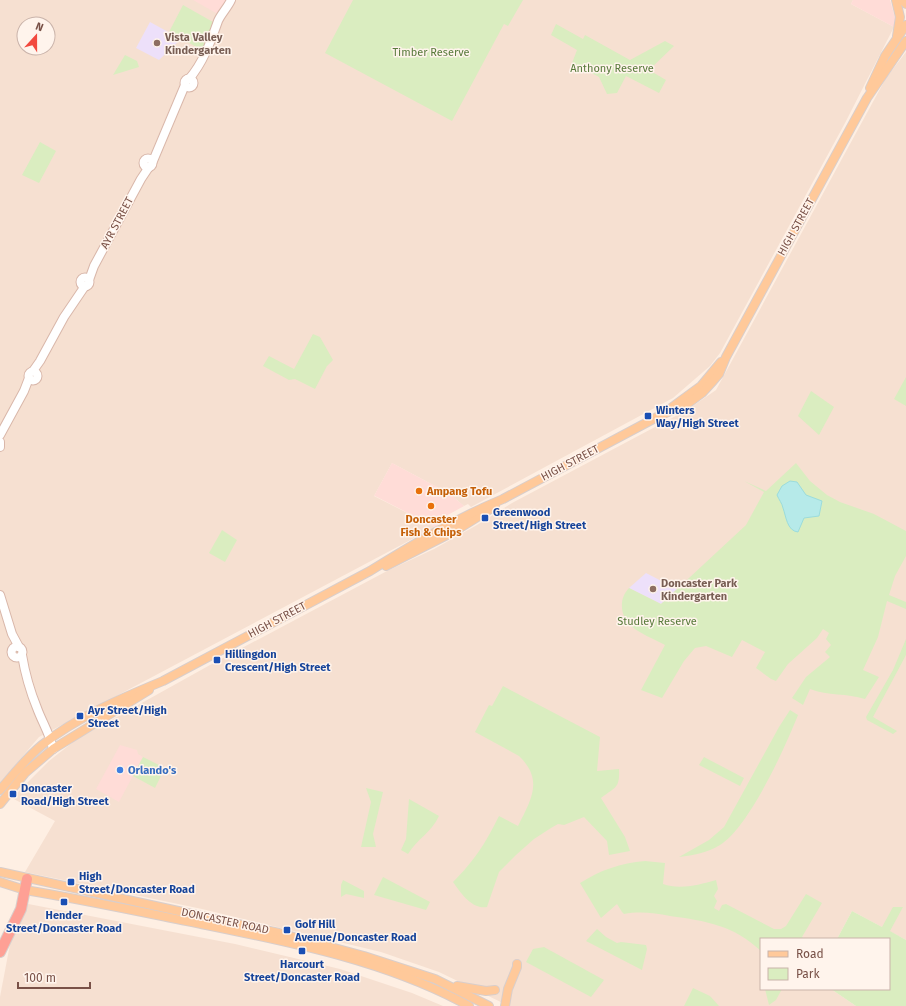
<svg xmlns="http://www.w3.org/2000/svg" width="906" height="1006" font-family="'Fira Sans',sans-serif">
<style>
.residential{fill:#f6e0d1;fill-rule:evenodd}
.commercial{fill:#ffdcd7}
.education{fill:#ede0fa}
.green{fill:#daedc0}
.water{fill:#b6eae9;stroke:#9bdcdc}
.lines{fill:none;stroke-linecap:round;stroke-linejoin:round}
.secondary-casing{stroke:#d9b7aa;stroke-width:10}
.primary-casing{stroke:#d9cecb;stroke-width:10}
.highway-casing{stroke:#d9cecb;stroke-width:12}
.secondary{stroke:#fff;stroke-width:8}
.primary{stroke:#ffc99a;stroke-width:8}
.highway{stroke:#fea095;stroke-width:10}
.education-dot{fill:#8d6e63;stroke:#fff4ec;stroke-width:1.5}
.transit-dot{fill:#1a4fb4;stroke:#fff4ec;stroke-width:1.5}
.food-dot{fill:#e8710a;stroke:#fff4ec;stroke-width:1.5}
.shop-dot{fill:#3f7fe0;stroke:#fff4ec;stroke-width:1.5}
.labels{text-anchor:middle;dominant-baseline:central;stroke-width:3;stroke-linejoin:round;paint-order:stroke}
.education-label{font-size:11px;font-weight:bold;fill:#785e54;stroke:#fff4ec;text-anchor:start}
.park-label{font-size:11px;fill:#587a3b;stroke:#fff4ec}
.street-label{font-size:11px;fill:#795147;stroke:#fff4ec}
.transit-label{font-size:11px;font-weight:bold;fill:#164399;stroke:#fff4ec;text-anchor:start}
.food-label{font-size:11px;font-weight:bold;fill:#c56008;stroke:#fff4ec;text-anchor:start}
.shop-label{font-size:11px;font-weight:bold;fill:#366cbe;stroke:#fff4ec;text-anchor:start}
</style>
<rect width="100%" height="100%" fill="#feefe3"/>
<g class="residential">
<path d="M 0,0 L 853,0 L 851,4 L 894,27 L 845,123 L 720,353 L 710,366 L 673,398 L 471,507 L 468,504 L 464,506 L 450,494 L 392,463 L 374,496 L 435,527 L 39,737 L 0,783 ZM 24,24 L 48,24 L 48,48 L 24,48 Z"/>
<polygon points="906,52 906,940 852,911 837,939 761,939 761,989 831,989 856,1006 509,1006 439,972 381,952 202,909 25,872 55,821 12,798 49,761 77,739 210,665 387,571 434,549 477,525 512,503 687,410 716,390 886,78"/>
<polygon points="18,902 235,944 340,969 412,993 443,1006 0,1006 0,997"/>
</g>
<g class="commercial">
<polygon points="193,0 230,0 223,13 216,13"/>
<polygon points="853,0 890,0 896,21 894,27 851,4"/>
<polygon points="392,463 450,494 464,506 446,516 443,515 438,525 435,527 375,496 374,496"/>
<polygon points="120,745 137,750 138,754 143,757 119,802 96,789"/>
</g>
<g class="education">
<polygon points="150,22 181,39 159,60 136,48"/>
<polygon points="646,573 677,589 661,604 629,588"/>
</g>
<g class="green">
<polygon points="353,0 523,0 508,26 504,24 452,121 325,53"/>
<polygon points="183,5 213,22 202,50 169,32"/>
<polygon points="556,24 583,39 585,35 630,60 665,41 674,46 649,70 666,80 659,93 626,76 617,93 607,94 599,77 572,63 577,50 551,35"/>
<polygon points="125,55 137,61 139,67 113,75"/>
<polygon points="40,142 56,151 39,183 22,175"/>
<polygon points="313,334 320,337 333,360 327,366 315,389 295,379 289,380 263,366 269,356 294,369"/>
<polygon points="906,377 906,406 894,399"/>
<polygon points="811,391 834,407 819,435 798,416"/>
<path d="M 796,463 L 810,481 L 827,495 L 840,502 L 874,514 L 906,531 L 906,556 L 895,576 L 889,595 L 906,602 L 906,609 L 887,601 L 878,637 L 863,670 L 879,677 L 865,699 C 847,693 828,696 810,689 L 803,705 L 792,698 L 806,677 L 830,657 L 825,652 L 831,645 L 826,639 L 829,633 L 823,629 L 817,638 L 788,664 L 776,681 L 771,679 L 756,668 L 765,652 L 742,640 L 732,657 L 706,646 L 695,648 L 684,661 L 662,698 L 641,690 L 665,645 C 656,640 636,632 629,624 C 620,614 619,598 629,588 L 661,604 L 746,525 L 764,492 L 744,481 L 766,491 Z"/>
<polygon points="222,530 237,540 225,562 209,553"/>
<polygon points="906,639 906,655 873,717 897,731 893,734 867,720 866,717 893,670"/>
<path d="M 503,686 L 600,737 L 597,771 L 619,769 C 620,789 615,787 601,798 L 625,837 L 630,851 L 609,855 L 607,841 L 584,817 L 564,825 L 558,824 L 551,828 L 534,839 L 516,855 L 499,872 L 487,907 C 472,910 460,892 453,882 C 475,860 485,844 499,816 L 518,826 C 531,800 544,780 519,756 L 475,732 L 489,705 L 492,706 Z"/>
<path d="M 790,710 L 798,715 C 785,748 749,827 720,845 C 707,853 694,855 679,857 L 709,840 L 724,827 L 779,727 Z"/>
<polygon points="143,757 165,768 155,788 133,776"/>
<polygon points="704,757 744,778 740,786 699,765"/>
<polygon points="366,788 383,792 373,834 376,847 361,847 371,802"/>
<path d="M 409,799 L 439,816 C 432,832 417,839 408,854 L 401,850 L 406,839 Z"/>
<path d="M 645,861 L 665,863 L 663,884 C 679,890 699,885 716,880 L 718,889 L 714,896 L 717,901 L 714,908 L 719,911 L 722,905 L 726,904 L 774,929 L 781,929 L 786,926 L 806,894 L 822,903 L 802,937 L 804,939 L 761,939 L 761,951 C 733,925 706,921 670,916 C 654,913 640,911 624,914 L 622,912 L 617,904 L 601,918 L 580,883 C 601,870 620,863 645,861 Z"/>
<polygon points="383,877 430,902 426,910 374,895"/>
<polygon points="343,880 364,891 364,898 346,894 341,897 341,885"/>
<polygon points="893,907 903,907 890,931 906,940 906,1006 856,1006 831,989 889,989 889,939 837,939 852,911 882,927"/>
<polygon points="597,929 606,937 617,943 621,942 646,945 647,949 642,970 586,941"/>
<polygon points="544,947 604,980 591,997 526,962 533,949"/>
<polygon points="693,988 710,996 719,1006 684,1006"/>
<polygon points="765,989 782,989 776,1000 769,1005"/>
</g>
<path class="water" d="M 790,481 L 797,482 L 806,495 L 822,501 L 819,516 L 804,518 L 798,532 C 787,531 786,516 783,508 C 782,503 779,500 777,495 L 782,486 Z"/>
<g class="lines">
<g class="secondary-casing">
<g id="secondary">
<circle cx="189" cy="83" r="4.5"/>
<path d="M 189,79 C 203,63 211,41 218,21 C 221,14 228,7 231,0"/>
<circle cx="148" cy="163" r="4.5"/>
<polyline points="153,161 185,85"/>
<circle cx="85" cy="282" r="4.5"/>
<polyline points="89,280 94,266 141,179 149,167"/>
<polyline points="33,371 40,361 64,317 85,286"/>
<circle cx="33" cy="376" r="4.5"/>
<polyline points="0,435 24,391 29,378"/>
<polyline points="0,442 0,447"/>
<polyline points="0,595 12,634 19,647"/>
<circle cx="17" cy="652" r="5.5"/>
<path d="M 22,655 C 25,673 30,691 37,708 C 42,722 50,734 53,749"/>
</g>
</g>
<g class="primary-casing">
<g id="primary">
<polyline points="896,0 900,17 897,36"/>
<polyline points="902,0 906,4"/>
<polyline points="870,88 885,56 906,25"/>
<polyline points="671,408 701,386 721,362"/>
<polyline points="386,566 455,531 495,506"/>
<path d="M 0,790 C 13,775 26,758 42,745 C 77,717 122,698 163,681 L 370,571 C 412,545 457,518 503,499 L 659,416 L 687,404 L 702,393 L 713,381 L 719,374 L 726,357 L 758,298 L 867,98 L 906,41"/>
<polyline points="0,804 25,773 53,749 149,690"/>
<polyline points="0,872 279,933 364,956 435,979 489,1006"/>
<path d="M 0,882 L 25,890 C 86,900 146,913 206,925 C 295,943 389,962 469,1006"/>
<polyline points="457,986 486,991 495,990"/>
<polyline points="505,1006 508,989 517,967 517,964"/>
</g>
</g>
<g class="highway-casing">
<polyline id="highway" points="0,952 21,909 27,879"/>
</g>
<use href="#secondary" class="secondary"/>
<use href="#primary" class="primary"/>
<use href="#highway" class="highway"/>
</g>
<g class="education-dot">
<circle cx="157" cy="43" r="4"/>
<circle cx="653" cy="589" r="4"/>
</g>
<g class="transit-dot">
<rect x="644" y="412" width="8" height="8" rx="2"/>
<rect x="481" y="514" width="8" height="8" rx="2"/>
<rect x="213" y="656" width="8" height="8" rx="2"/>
<rect x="76" y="712" width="8" height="8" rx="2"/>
<rect x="9" y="790" width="8" height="8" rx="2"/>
<rect x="67" y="878" width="8" height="8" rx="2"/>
<rect x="60" y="898" width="8" height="8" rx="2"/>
<rect x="283" y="926" width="8" height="8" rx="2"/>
<rect x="298" y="947" width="8" height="8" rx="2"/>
</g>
<g class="food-dot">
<circle cx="419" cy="491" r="4"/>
<circle cx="431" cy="506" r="4"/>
</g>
<circle class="shop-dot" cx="120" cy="770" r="4"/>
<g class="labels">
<g class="education-label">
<text x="165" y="37">Vista Valley<tspan x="165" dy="13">Kindergarten</tspan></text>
<text x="661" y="583">Doncaster Park<tspan x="661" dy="13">Kindergarten</tspan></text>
</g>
<g class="park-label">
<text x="431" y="52">Timber Reserve</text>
<text x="612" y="68">Anthony Reserve</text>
<text x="657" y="621">Studley Reserve</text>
</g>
<g class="street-label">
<text transform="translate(117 223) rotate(-62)">AYR STREET</text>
<text transform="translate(796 227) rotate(-61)">HIGH STREET</text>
<text transform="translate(570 463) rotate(-28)">HIGH STREET</text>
<text transform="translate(277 620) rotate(-28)">HIGH STREET</text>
<text transform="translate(225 921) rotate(12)">DONCASTER ROAD</text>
</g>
<g class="transit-label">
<text x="656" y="410">Winters<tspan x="656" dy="13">Way/High Street</tspan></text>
<text x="493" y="512">Greenwood<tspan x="493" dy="13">Street/High Street</tspan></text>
<text x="225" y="654">Hillingdon<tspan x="225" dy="13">Crescent/High Street</tspan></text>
<text x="88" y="710">Ayr Street/High<tspan x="88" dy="13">Street</tspan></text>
<text x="21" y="788">Doncaster<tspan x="21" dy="13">Road/High Street</tspan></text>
<text x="79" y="876">High<tspan x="79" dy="13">Street/Doncaster Road</tspan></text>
<text x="64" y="915" text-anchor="middle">Hender<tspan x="64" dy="13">Street/Doncaster Road</tspan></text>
<text x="295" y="924">Golf Hill<tspan x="295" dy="13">Avenue/Doncaster Road</tspan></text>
<text x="302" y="964" text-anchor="middle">Harcourt<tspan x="302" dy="13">Street/Doncaster Road</tspan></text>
</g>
<g class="food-label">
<text x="427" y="491">Ampang Tofu</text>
<text x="431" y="519" text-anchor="middle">Doncaster<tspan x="431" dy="13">Fish &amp; Chips</tspan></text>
</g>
<g class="shop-label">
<text x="128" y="770">Orlando's</text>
</g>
</g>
<rect x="760" y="938" width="130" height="52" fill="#fff4ec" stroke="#c9b3aa"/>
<rect x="768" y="951" width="20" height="6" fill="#ffc99a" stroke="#c9b3aa"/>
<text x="796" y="958" font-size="12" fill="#795147">Road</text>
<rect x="768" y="968" width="20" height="12" fill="#daedc0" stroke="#c9b3aa"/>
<text x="796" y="978" font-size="12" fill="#795147">Park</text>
<g transform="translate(36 36) rotate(21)"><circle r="19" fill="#fff4ec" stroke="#c9b3aa"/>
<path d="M0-3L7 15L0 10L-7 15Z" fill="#f2493e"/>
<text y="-6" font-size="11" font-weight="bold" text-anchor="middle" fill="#795147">N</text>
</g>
<path d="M18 982v6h72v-6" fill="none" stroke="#795147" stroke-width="2"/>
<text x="24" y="982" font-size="12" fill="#795147" stroke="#fff4ec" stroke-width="3" paint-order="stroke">100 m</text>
</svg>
